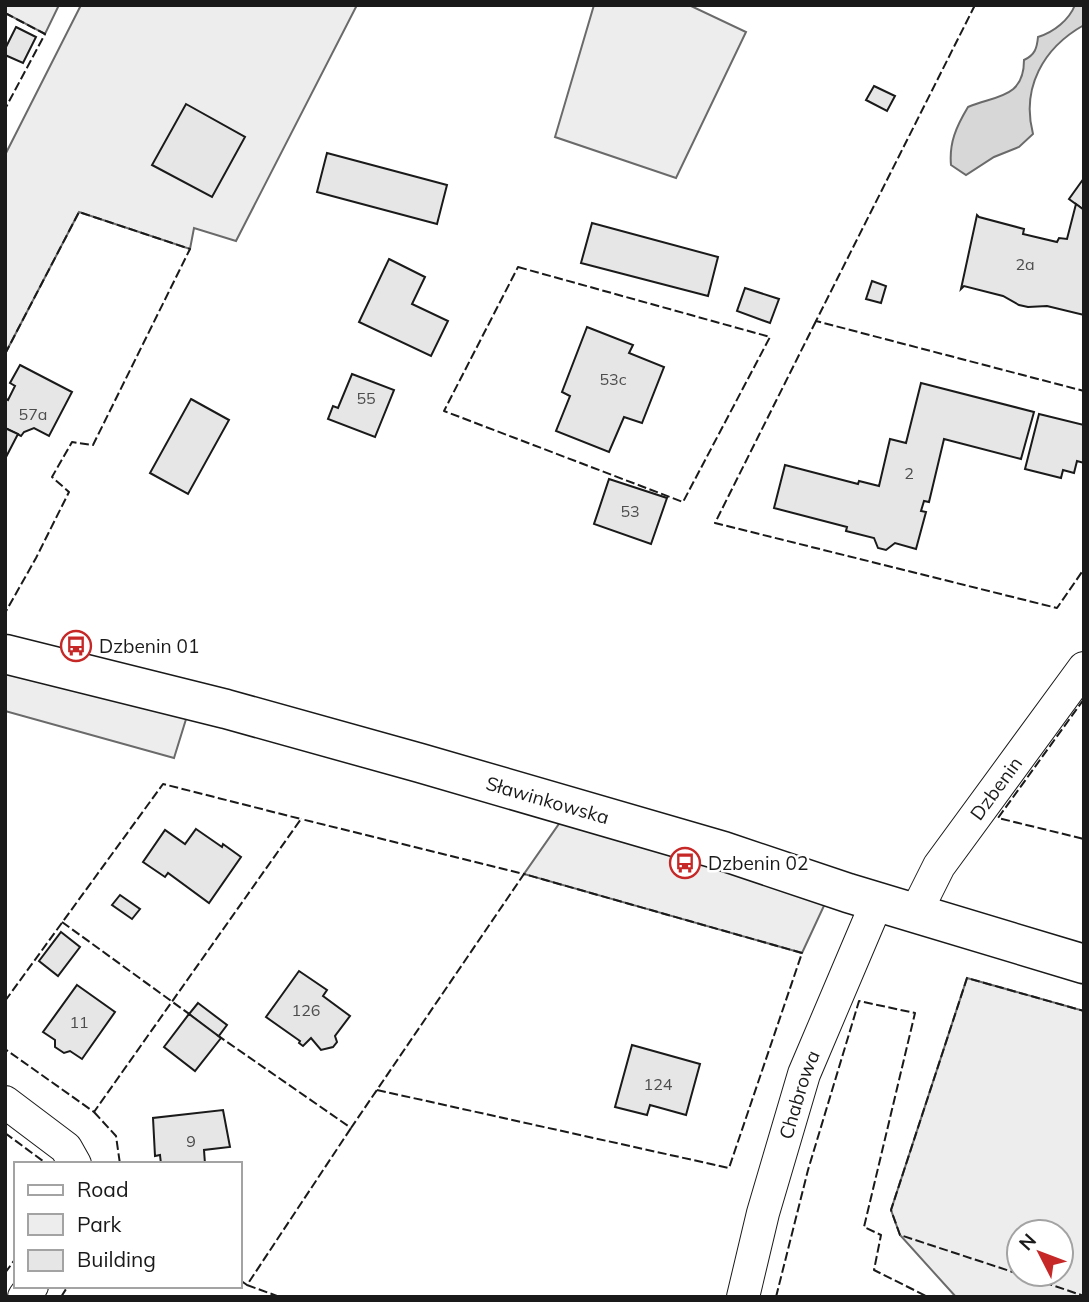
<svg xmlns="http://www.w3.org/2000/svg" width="1089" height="1302" font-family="Mulish,sans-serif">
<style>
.green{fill:#ededed;stroke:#6a6a6a;stroke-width:2;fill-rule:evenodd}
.water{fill:#d7d7d7;stroke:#6a6a6a;stroke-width:2}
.building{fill:#e6e6e6;stroke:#1a1a1a;stroke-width:2}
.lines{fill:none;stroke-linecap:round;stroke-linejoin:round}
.street-casing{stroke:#1a1a1a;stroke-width:34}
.secondary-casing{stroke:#1a1a1a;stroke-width:41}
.street{stroke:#fff;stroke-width:32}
.secondary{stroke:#fff;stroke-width:38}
.fence{stroke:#1a1a1a;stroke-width:2;stroke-dasharray:9 3.5;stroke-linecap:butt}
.labels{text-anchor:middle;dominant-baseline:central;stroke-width:5;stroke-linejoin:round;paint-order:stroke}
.number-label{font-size:16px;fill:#4d4d4d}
.poi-label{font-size:19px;fill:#1a1a1a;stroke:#fff;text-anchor:start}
.street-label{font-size:19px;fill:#1a1a1a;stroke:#fff}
</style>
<rect width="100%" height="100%" fill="#fff"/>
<g class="green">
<polygon points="5,5 59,5 45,34 5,13"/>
<polygon points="81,5 357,5 236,241 194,228 190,249 79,212 5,354 5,155"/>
<polygon points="594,5 689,5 746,32 676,178 555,137"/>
<polygon points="5,671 187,716 174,758 5,711"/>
<polygon points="561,821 829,895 802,953 524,874"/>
<path d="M 967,978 L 1084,1011 L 1084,1297 L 956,1297 L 900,1235 L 891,1210 ZM 1061,1232 L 1061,1274 L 1019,1274 L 1019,1232 Z"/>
</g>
<path class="water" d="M 1075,5 L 1084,5 L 1084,25 C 1043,48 1021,88 1033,134 L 1019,147 L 994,157 L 966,175 L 951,165 C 949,143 956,127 968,107 C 997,95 1024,98 1024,60 C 1035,55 1037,48 1038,37 C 1054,32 1069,20 1075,5 Z"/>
<g class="building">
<polygon points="16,27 36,37 23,63 5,55 5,49"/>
<polygon points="874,86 895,96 887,111 866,100"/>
<polygon points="186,104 245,137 212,197 152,165"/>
<polygon points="327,153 447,185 437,224 317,192"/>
<polygon points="1084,178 1084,210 1069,199"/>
<polygon points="1076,204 1084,210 1084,315 1047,306 1028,307 1019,305 1003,296 964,286 961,289 977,215 979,217 1024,229 1023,234 1057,242 1059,238 1067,239"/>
<polygon points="592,223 718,257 708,296 581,263"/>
<polygon points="389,259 425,277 412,304 448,321 431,356 359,322"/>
<polygon points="872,281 886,286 881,303 866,299"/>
<polygon points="745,288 779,299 770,323 737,311"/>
<polygon points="587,327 633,345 629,353 664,367 642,423 624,417 609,452 556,431 570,396 562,392"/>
<polygon points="20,365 72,392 49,436 34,428 24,432 21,436 5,428 5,398 8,400 15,386 10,383"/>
<polygon points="352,374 394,390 375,437 328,419 333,406 338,408"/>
<polygon points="921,383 1034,412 1021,459 944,439 929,502 924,501 921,511 926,512 916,549 895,543 886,550 878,548 874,538 846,531 847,527 774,508 785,465 858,484 859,481 879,486 890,439 906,443"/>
<polygon points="191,399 229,420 188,494 150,473"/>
<polygon points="1039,414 1084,425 1084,463 1077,461 1074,473 1063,470 1061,478 1025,469"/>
<polygon points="5,428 18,434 5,459"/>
<polygon points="609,479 667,498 651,544 594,524"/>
<polygon points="196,829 222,847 223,844 241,857 209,903 168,873 165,877 143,862 165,830 185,844"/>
<polygon points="120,895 140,909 132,919 112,905"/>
<polygon points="61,932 80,947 58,976 39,961"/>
<polygon points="299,971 327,990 323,996 350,1016 335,1036 337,1042 333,1047 321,1050 311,1038 303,1046 299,1043 300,1041 266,1017"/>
<polygon points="77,985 115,1012 82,1059 70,1051 64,1053 55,1047 55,1040 43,1032"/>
<polygon points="198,1003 227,1025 218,1037 189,1014"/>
<polygon points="189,1014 221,1038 195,1071 164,1047"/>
<polygon points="632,1045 700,1064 686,1115 650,1105 647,1115 615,1107"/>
<polygon points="223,1110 230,1147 204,1150 205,1164 161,1164 160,1155 155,1156 153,1118"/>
</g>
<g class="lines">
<g class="street-casing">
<g id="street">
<path id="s1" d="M 915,914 L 939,866 L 1084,668"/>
<polyline points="5,1102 66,1148 75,1164"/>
<polyline points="24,1297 32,1286"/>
<path id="s2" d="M 743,1297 L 763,1213 L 804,1074 L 877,902"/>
</g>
</g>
<g class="secondary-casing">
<g id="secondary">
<path id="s3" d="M 5,654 L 226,709 L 420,763 L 723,851 L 848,893 L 1084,964"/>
</g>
</g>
<use href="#street" class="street"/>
<use href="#secondary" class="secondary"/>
<g class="fence">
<polyline points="975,5 816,321 1084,391"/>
<polyline points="5,13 45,34 5,109"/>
<polygon points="518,267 770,337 683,502 444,411"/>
<polyline points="816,321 715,523 1057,608 1084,569"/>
<polyline points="5,354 79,212 190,249 93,445 72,442 52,477 69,492 36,558 5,613"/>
<polyline points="1084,699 998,818 1084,839"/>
<polyline points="62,922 192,1016"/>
<polyline points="5,1001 163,784 301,819 94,1112 5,1049"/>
<polyline points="217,1035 351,1128 524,874 301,819"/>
<polyline points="377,1090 729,1168 802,953 524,874"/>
<polyline points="94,1112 116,1136 120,1164"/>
<polyline points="5,1133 47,1164"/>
<polyline points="5,1273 16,1258"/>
<polyline points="1019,1274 900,1235 891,1210 967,978 1084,1011"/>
<polyline points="1020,1274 1084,1296"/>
<polyline points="240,1280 247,1285 351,1128"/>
<polyline points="247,1285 280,1297"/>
<polyline points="61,1297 68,1286"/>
<polyline points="776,1297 808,1170 859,1001 915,1013 864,1227 881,1235 874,1270 928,1297"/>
</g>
</g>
<defs>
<g id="bus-ring" transform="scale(1.575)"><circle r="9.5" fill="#fff" stroke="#c62828" stroke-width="1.5"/><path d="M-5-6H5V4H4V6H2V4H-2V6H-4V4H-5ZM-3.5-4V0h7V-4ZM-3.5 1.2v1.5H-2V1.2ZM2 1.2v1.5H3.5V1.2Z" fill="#c62828"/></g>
</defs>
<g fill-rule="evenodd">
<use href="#bus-ring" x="76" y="646"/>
<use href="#bus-ring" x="685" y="863"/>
</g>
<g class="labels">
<g class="number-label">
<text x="1025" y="264">2a</text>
<text x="613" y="379">53c</text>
<text x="366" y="398">55</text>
<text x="33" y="414">57a</text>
<text x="909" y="473">2</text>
<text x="630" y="511">53</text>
<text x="306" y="1010">126</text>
<text x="79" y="1022">11</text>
<text x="658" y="1084">124</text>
<text x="191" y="1141">9</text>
</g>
<g class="poi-label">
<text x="99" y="646">Dzbenin 01</text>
<text x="708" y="863">Dzbenin 02</text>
</g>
<g class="street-label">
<text stroke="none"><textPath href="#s1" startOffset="150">Dzbenin</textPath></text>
<text stroke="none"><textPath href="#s3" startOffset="562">Sławinkowska</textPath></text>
<text stroke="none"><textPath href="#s2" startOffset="210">Chabrowa</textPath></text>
</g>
</g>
<rect width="1089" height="1302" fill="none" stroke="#1a1a1a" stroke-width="14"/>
<rect x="14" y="1162" width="228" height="126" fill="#ffffff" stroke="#a3a3a3" stroke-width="2"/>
<rect x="28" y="1185" width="35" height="10" fill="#ffffff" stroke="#a3a3a3" stroke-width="2"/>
<text x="77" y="1197" font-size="21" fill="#1a1a1a">Road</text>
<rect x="28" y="1214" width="35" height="21" fill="#ededed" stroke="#a3a3a3" stroke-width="2"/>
<text x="77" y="1232" font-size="21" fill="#1a1a1a">Park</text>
<rect x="28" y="1250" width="35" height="21" fill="#e6e6e6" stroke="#a3a3a3" stroke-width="2"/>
<text x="77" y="1267" font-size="21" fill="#1a1a1a">Building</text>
<g transform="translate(1040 1253) rotate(312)"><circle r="33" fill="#ffffff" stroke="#a3a3a3" stroke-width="2"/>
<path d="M0-5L12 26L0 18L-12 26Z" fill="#c62828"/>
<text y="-10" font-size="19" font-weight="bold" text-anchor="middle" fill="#1a1a1a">N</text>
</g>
</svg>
